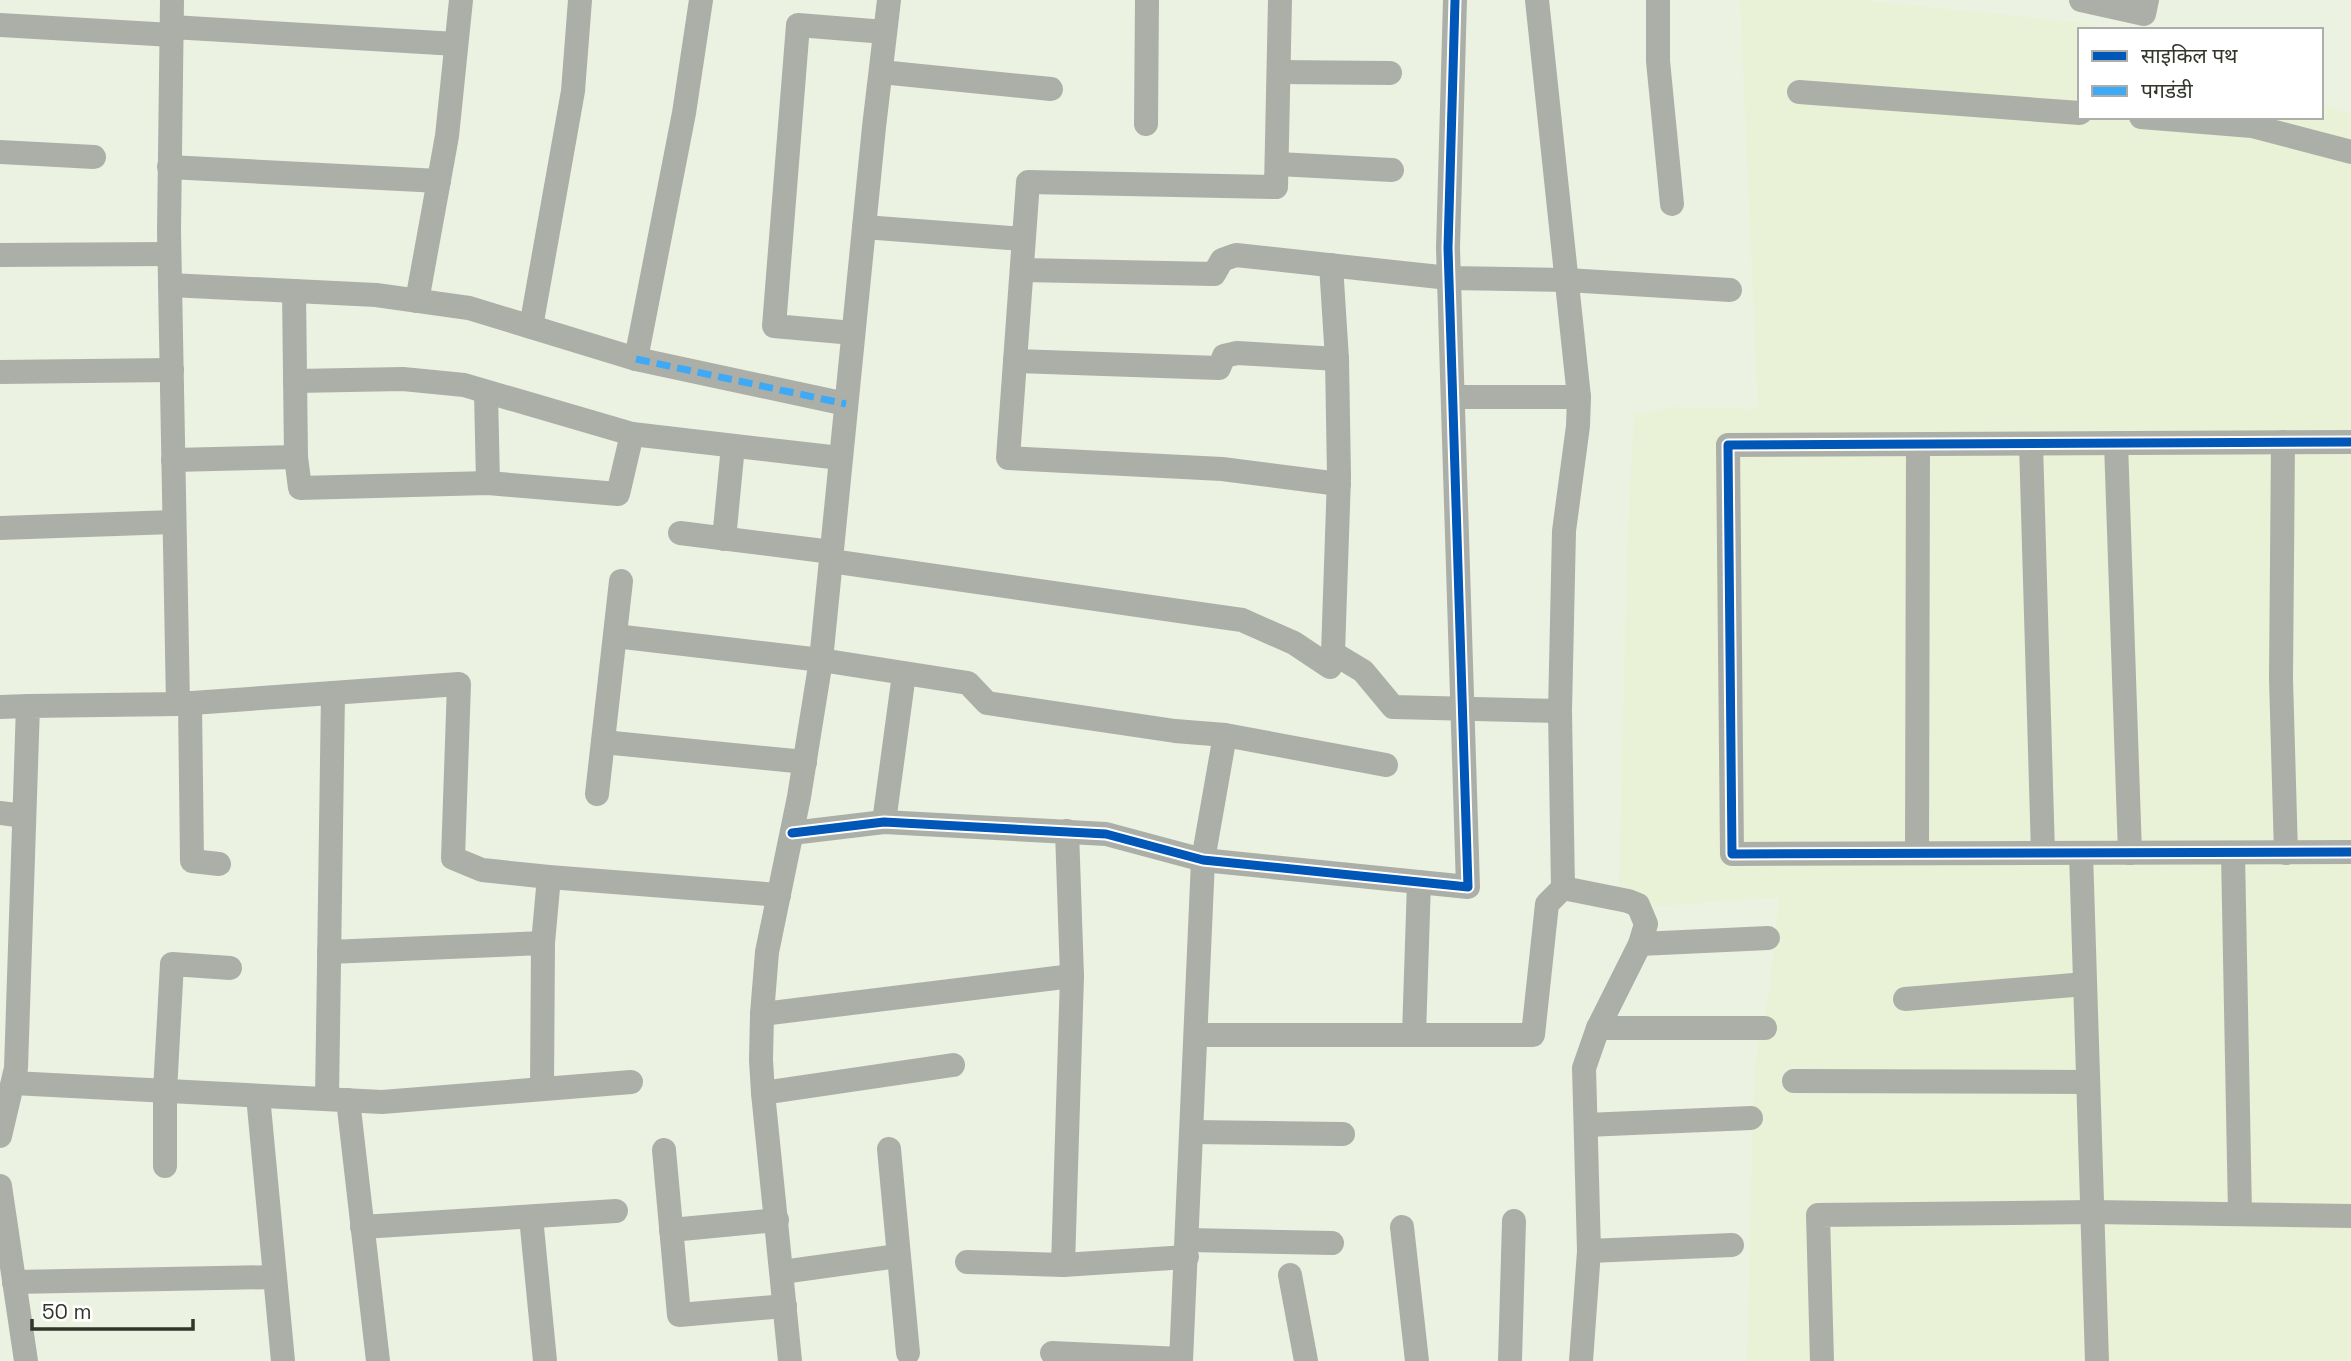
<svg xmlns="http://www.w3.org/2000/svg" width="2351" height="1361" font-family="'Space Grotesk','Noto Sans Devanagari',sans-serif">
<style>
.built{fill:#e9f1d7}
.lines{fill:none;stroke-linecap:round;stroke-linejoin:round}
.minor{stroke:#acafa8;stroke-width:24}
.quiet{stroke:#3fa9f5;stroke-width:7;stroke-dasharray:14 7;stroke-linecap:butt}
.cycleway-casing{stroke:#fff;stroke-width:13}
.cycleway{stroke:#0057b8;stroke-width:9}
</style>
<rect width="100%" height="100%" fill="#ecf2e2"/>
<polygon class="built" points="1740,0 1860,0 2084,23 2104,30 2080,30 2080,117 2321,117 2321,104 2351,114 2351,1361 1747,1361 1754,1067 1769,992 1779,897 1652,907 1619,888 1627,550 1634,415 1670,407 1758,409"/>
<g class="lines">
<g class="minor">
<polyline points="1280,0 1276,187 1028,182 1008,458 1222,469 1339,484"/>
<polyline points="1658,0 1658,61 1672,204"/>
<polyline points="2081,0 2144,14 2147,0"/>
<polyline points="0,25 172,35"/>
<polyline points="172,27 456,44"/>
<polyline points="881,72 1051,89"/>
<polyline points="1279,72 1390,73"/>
<polyline points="1799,92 2080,113"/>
<polyline points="2141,117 2252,126 2351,152"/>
<polyline points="1146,124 1147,0"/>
<polyline points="0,152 94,157"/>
<polyline points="1278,164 1392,170"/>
<polyline points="169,167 439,181"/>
<polyline points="864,227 1023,239"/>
<polyline points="0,255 169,254"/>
<polyline points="1023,270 1214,274 1222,260 1236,255 1449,278 1567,280 1730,290"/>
<polyline points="170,285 376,295 469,308 636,359 846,404"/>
<polyline points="294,291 296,457 300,488 488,483 618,494 632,434"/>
<polyline points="417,301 447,136 461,0"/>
<polyline points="531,327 573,91 580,0"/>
<polyline points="853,333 774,326 798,25 885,32"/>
<polyline points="636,359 684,113 701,0"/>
<polyline points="1015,361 1219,368 1224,356 1237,353 1337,359"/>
<polyline points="0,372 172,370"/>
<polyline points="295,381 403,379 464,385 632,434 840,458"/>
<polyline points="486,392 488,483"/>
<polyline points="1453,397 1579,397"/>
<polyline points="2283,442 2281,679 2286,853"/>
<polyline points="2351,442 1728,445 1732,854 2351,852"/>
<polyline points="2116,443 2130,853"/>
<polyline points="2031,444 2043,853"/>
<polyline points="173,460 296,457"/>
<polyline points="0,528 174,522"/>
<polyline points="680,533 832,552"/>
<polyline points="724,539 733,446"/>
<polyline points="831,561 1242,620 1294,643 1330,667 1333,653 1339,477 1337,359 1331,265"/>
<polyline points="615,636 821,660 968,683 987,703 1175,731 1225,735 1386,765"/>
<polyline points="1333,653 1363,671 1393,707 1560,711"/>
<polyline points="190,703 192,861 219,864"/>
<polyline points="178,704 459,684 453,858 482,870 549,877 779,895"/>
<polyline points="0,707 28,706"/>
<polyline points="603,742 805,762"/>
<polyline points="597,794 621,581"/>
<polyline points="0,813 24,816"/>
<polyline points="884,822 904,674"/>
<polyline points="792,833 884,822 1106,834 1203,860 1468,887 1448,248 1455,0"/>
<polyline points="1917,853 1918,444"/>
<polyline points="2081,853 2097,1361"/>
<polyline points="2233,853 2240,1214"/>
<polyline points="1563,888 1628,901 1638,905 1646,924 1640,944 1598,1028 1584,1068 1589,1251 1581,1361"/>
<polyline points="1640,944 1768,938"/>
<polyline points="329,952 543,943"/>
<polyline points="1905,999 2085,984"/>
<polyline points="762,1014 1072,976"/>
<polyline points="1598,1028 1765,1028"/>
<polyline points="1196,1035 1533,1035 1547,904 1563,888 1560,711 1564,531 1578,426 1579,397 1537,0"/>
<polyline points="1414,1035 1419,882"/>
<polyline points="1794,1081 2088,1082"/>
<polyline points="13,1083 382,1102 631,1082"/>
<polyline points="542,1089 543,943 549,877"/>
<polyline points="763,1093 953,1065"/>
<polyline points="258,1096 283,1361"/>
<polyline points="327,1099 333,693"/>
<polyline points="348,1100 378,1361"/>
<polyline points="1586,1125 1751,1118"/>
<polyline points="1192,1132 1343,1134"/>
<polyline points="0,1136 16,1068 28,706 178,704 169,230 172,0"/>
<polyline points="889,1149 908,1353"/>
<polyline points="664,1150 679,1315 785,1306"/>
<polyline points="165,1166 165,1091 172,964 230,968"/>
<polyline points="0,1186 26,1361"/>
<polyline points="531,1217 545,1361"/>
<polyline points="362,1227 616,1211"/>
<polyline points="1402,1227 1417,1361"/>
<polyline points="671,1230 777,1220"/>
<polyline points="1188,1240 1332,1243"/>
<polyline points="1589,1251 1732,1245"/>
<polyline points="967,1262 1063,1265 1187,1257"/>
<polyline points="1063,1265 1072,976 1067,831"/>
<polyline points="782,1272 898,1256"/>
<polyline points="1290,1275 1306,1361"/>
<polyline points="14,1282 275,1277"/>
<polyline points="1052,1353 1181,1359"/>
<polyline points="790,1361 763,1093 761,1060 762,1014 767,952 799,797 821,660 874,127 889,0"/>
<polyline points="1181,1361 1203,860 1225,735"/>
<polyline points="1510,1361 1514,1221"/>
<polyline points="1822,1361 1818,1215 2092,1212 2351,1216"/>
</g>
<polyline class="quiet" points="636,359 846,404"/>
<g class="cycleway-casing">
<g id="cycleway">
<polyline points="2351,442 1728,445 1732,854 2351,852"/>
<polyline points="792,833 884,822 1106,834 1203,860 1468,887 1448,248 1455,0"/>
</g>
</g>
<use href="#cycleway" class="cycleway"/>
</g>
<rect x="2078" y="28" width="245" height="91" fill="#ffffff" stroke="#adaeaa" stroke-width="2"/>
<rect x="2092" y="51" width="35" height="10" fill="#0057b8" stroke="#adaeaa" stroke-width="2"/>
<text x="2141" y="63" font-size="21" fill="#31352a">साइकिल पथ</text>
<rect x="2092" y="86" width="35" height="10" fill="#3fa9f5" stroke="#adaeaa" stroke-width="2"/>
<text x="2141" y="98" font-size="21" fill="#31352a">पगडंडी</text>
<path d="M32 1319v10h161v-10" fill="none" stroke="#31352a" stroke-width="3.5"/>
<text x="42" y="1319" font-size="21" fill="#31352a" stroke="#ffffff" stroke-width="5" paint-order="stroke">50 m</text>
</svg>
